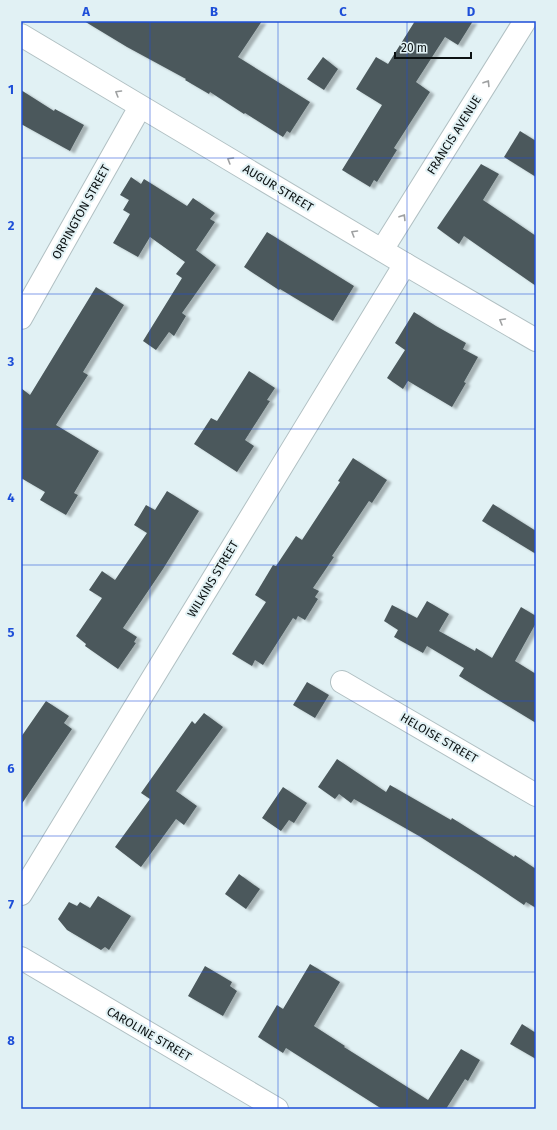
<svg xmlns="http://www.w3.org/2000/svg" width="557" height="1130" font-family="'Fira Sans',sans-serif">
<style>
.building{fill:#4c595c;filter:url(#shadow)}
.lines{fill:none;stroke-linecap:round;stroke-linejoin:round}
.minor-casing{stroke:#b1c0c3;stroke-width:24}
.minor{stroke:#fff;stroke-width:22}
.oneway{stroke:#9ea0a1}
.grid{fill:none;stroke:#1d4ed8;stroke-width:1;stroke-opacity:0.55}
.labels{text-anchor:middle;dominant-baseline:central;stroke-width:4;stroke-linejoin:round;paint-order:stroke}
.street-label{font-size:12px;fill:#0c1213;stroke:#e1f1f4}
.neatline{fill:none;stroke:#1d4ed8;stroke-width:1.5}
.grid-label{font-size:13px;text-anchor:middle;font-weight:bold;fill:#1d4ed8}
</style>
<defs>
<filter id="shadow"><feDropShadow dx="4.5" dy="2.5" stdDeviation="1" flood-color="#0004"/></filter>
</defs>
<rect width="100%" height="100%" fill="#e1f1f4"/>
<g class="building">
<polygon points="84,21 262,21 238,57 310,102 290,133 287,131 283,137 245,113 244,114 210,92 209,94 185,80 186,79 127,47"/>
<polygon points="415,21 473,21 458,45 445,37 416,82 430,92 394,148 397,150 377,182 374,180 370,187 342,170 382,105 356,89 376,57 388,64"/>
<polygon points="323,57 338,69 324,90 307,79"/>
<polygon points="21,90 54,111 55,109 84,125 70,151 21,124"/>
<polygon points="520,131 536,141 536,177 504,157"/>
<polygon points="481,164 499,174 483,200 536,236 536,286 464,236 459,244 437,228"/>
<polygon points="131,177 141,184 144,179 187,206 193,198 215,213 210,219 215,222 196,250 216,265 182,313 186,316 174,336 169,332 156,350 143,341 182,278 176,274 185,262 150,237 138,257 113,243 130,214 123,210 129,200 120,195"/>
<polygon points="267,232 354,286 333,321 280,289 279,290 244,267"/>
<polygon points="96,287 124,305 83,372 88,375 56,425 99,451 74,493 78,495 66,515 40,500 45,492 21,478 21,388 30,395"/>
<polygon points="414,312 436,326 466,343 463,349 478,357 464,382 466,383 452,407 408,381 403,389 387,378 405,350 395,343"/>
<polygon points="249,371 275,388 267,400 270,401 245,440 254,446 237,472 194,444 211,418 217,421"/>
<polygon points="353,458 387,480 372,503 369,501 332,556 334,557 313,588 319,591 315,597 318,599 305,620 298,616 296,620 293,618 263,665 255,660 252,666 232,654 266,602 255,595 273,565 276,566 296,536 302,540 340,482 338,481"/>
<polygon points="167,491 199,511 163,569 123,628 137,637 134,642 136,643 118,669 85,646 86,644 76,636 102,598 89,590 102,571 115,580 147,533 134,525 146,505 155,510"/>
<polygon points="493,504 536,531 536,554 482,521"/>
<polygon points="427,601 449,614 439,631 475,651 476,648 492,658 521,607 536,616 536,623 515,661 536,674 536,723 459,676 464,668 427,646 423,653 394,637 398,630 384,621 392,605 417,618"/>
<polygon points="307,682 329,695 315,718 293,705"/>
<polygon points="46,701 69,716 64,723 72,729 21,805 21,737"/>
<polygon points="204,713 223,727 176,791 197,806 184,825 176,819 141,867 115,847 150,799 141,793 192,721 195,724"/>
<polygon points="337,759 386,792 390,785 451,820 452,818 514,857 515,855 536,869 536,908 526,902 524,905 478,874 419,836 354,799 351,803 339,794 335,799 318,787"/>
<polygon points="283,787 307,803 294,823 289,820 281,831 262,818"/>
<polygon points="239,874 260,889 246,909 225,894"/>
<polygon points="98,896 131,916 109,950 105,947 101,950 67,930 58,919 69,902 77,906 80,902 90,908"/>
<polygon points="310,964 340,982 314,1026 345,1046 344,1047 428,1100 461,1049 480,1060 468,1081 465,1079 446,1109 382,1109 286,1048 283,1053 258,1037 277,1005 283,1009"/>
<polygon points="205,966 232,982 230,986 237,991 223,1016 188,996"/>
<polygon points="522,1024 536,1033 536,1059 510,1044"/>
</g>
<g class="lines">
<g class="minor-casing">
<g id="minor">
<polyline points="21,35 405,264 536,340"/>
<polyline points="382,250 525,21"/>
<polyline points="21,318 140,107"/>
<polyline points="342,682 536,795"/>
<polyline points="21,894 405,264"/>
<polyline points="21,958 277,1109"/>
</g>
</g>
<use href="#minor" class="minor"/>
</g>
<defs><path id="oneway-chevron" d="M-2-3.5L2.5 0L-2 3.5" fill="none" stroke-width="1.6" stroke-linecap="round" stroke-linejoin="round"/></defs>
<g class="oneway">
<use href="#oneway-chevron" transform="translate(487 83) rotate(-58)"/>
<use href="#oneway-chevron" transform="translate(118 93) rotate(-149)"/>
<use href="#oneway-chevron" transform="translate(230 160) rotate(-149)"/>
<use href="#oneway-chevron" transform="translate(403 217) rotate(-58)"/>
<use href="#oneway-chevron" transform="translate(354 233) rotate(-149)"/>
<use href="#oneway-chevron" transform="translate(502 321) rotate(-150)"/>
</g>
<path class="grid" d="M 150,21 L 150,1109M 278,21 L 278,1109M 407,21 L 407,1109M 21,158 L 536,158M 21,294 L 536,294M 21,429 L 536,429M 21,565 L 536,565M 21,701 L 536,701M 21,836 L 536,836M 21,972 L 536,972"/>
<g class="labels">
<g class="street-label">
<text transform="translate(454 135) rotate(-58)">FRANCIS AVENUE</text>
<text transform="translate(278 188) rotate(31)">AUGUR STREET</text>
<text transform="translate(81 212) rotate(-61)">ORPINGTON STREET</text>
<text transform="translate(213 579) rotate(-59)">WILKINS STREET</text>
<text transform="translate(439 738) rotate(30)">HELOISE STREET</text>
<text transform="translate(149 1034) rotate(30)">CAROLINE STREET</text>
</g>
</g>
<rect width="557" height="1130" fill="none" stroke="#e1f1f4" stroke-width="44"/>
<path d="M395 52v6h76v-6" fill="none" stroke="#0c1213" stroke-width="2"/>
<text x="401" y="52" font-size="12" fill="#0c1213" stroke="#e1f1f4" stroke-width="3" paint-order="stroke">20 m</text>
<rect x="22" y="22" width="513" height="1086" class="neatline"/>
<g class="grid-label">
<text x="86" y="16">A</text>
<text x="214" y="16">B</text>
<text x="343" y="16">C</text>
<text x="471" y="16">D</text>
<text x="11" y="94">1</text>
<text x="11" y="230">2</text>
<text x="11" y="366">3</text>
<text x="11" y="502">4</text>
<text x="11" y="637">5</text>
<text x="11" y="773">6</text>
<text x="11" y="909">7</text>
<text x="11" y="1045">8</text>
</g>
</svg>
